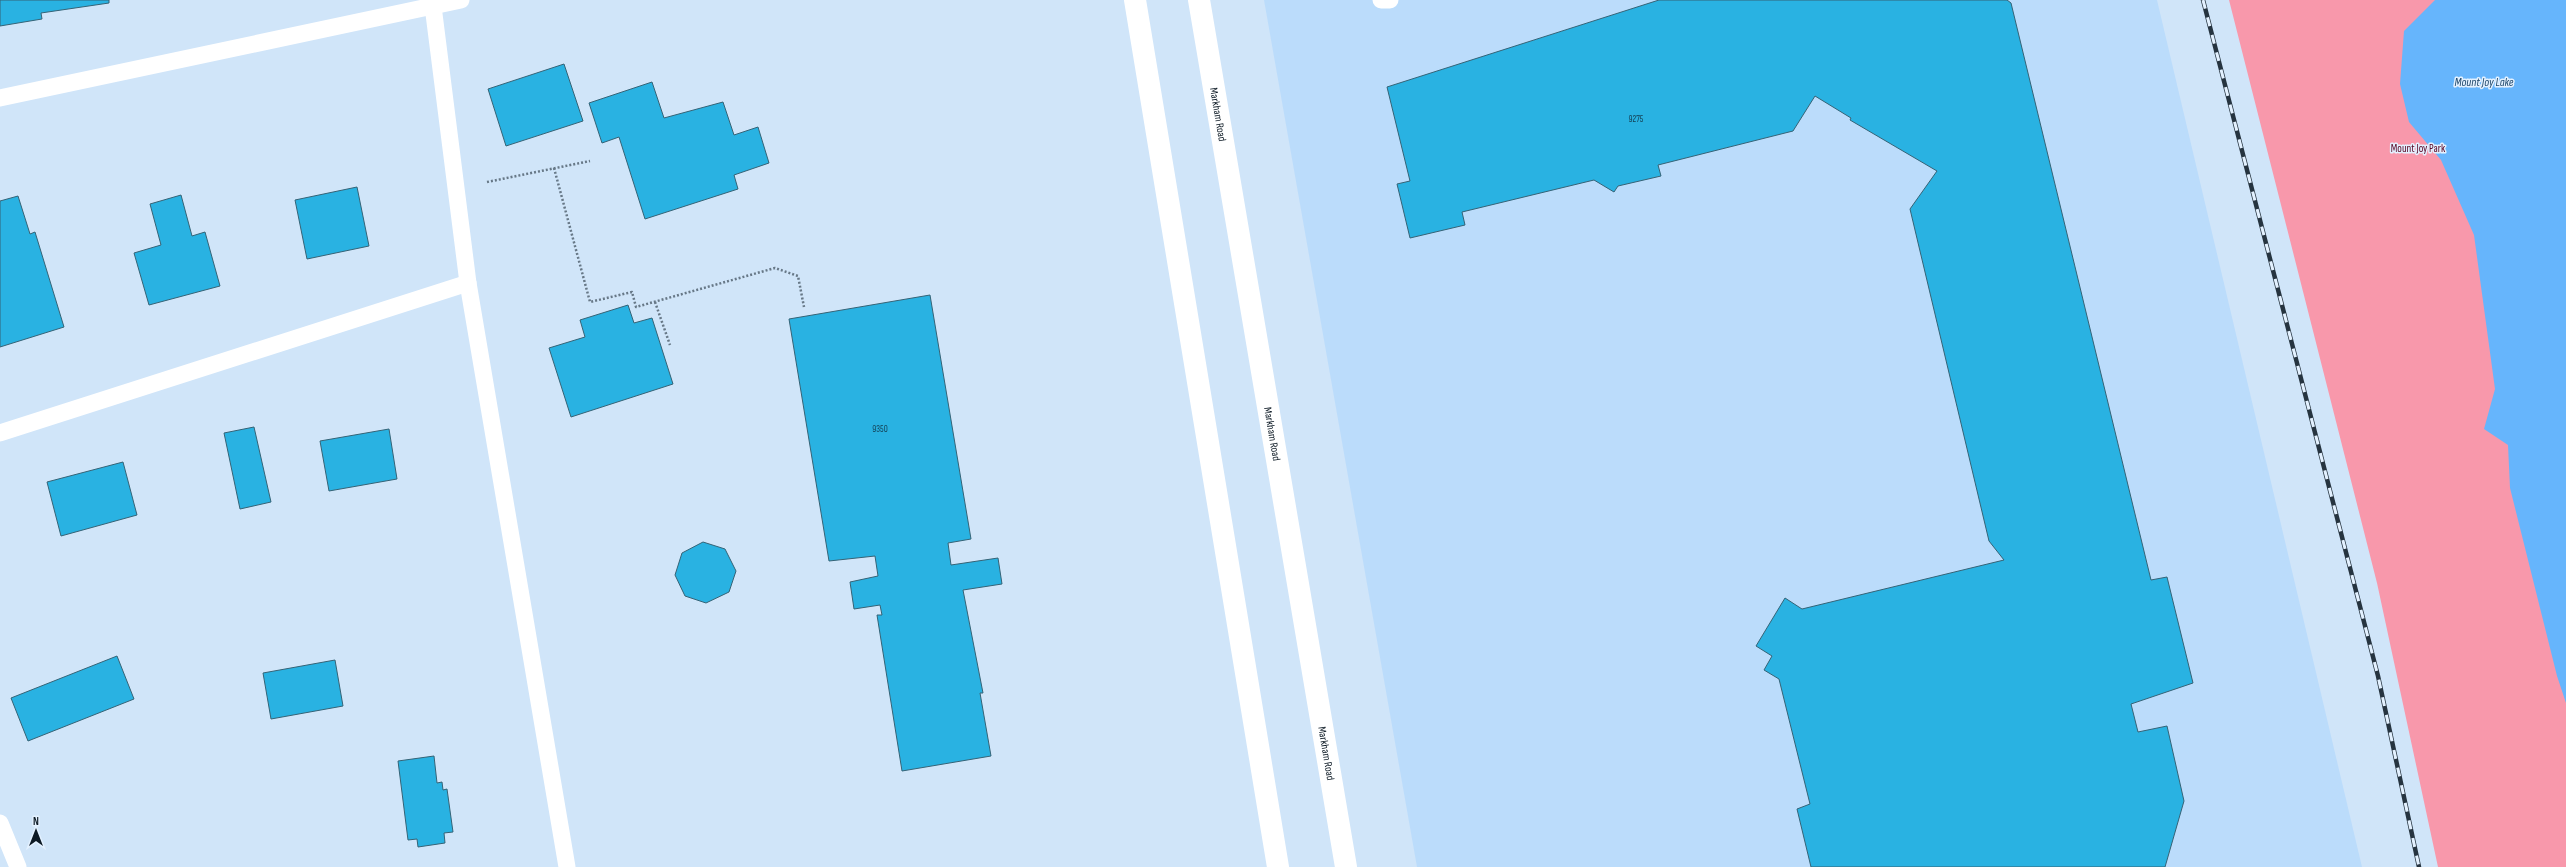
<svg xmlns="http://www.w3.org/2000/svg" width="2566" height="867" font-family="'Sofia Sans Condensed',sans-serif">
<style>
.built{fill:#bbdcfb}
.green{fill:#f898ab}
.water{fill:#66b5fc}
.building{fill:#29b2e2;stroke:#356376}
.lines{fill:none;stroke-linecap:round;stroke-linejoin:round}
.path{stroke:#677887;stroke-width:2.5;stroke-dasharray:2 2;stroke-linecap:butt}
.service{stroke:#fff;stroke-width:17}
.primary{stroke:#fff;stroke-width:22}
.rail-casing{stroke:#263440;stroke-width:4.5}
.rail{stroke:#e3f1ff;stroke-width:3;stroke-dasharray:9;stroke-linecap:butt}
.labels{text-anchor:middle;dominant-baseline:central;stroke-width:3;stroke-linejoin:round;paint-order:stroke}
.number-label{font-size:9px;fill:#144054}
.street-label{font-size:11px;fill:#0d1a25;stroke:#e3f1ff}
.park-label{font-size:11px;fill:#580322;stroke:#e3f1ff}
.water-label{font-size:12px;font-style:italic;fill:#1e476b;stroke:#e3f1ff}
</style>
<rect width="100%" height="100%" fill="#d0e5f9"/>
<polygon class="built" points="1264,0 2157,0 2362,867 1417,867"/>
<polygon class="green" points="2229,0 2566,0 2566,867 2438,867 2377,583"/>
<polygon class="water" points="2435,0 2566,0 2566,703 2557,676 2510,488 2508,445 2484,429 2495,389 2474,235 2441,160 2409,122 2400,84 2404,31"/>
<g class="building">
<polygon points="0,0 109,0 109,3 41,13 42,19 0,26"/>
<polygon points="1659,0 2007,0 2011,3 2151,580 2167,577 2193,683 2131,704 2138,732 2167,726 2184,801 2165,867 1811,867 1797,809 1810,804 1779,679 1764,670 1772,656 1756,646 1785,598 1802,609 2004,560 1989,541 1910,209 1937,171 1850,120 1851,118 1815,96 1793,131 1658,165 1661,176 1618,186 1614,192 1594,180 1462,212 1465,225 1410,238 1397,184 1410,181 1387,87"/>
<polygon points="564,64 583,121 506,146 488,89"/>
<polygon points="652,82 664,118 723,102 734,135 758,127 769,163 734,175 738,189 645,219 619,137 602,143 589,103"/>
<polygon points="357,187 369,246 307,259 295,200"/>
<polygon points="181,195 192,236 205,232 220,286 149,305 134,253 161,245 150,204"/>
<polygon points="18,196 30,234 35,232 64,327 0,347 0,201"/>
<polygon points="930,295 971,539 948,543 951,565 998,558 1002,584 963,590 983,693 980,693 991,756 902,771 877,615 882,615 880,605 854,609 850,582 878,576 875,556 829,561 789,319"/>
<polygon points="628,305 634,323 652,318 673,384 571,417 549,348 585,337 580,320"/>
<polygon points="254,427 271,502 240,509 224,433"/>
<polygon points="389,429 397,479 329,491 320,441"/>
<polygon points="123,462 137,515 61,536 47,482"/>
<polygon points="703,542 725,549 736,571 729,592 706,603 685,596 675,575 682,553"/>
<polygon points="117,656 134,699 28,741 11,698"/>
<polygon points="335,660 343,706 271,719 263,673"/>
<polygon points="434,756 437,783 442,782 443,790 447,789 453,832 444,833 445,843 418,847 417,839 408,840 398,761"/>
</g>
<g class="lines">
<g class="path">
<polyline points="554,168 590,302 632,292 636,307 775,268 798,276 804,307"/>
<polyline points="487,182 590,161"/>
<polyline points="655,302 670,345"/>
</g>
<g class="service">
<polyline points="1381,0 1390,0"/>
<polyline points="433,6 468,283 567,867"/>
<polyline points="0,98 461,0"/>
<polyline points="0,433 468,283"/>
<polyline points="0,823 18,867"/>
</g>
<g class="primary">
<polyline points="1135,0 1278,867"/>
<path id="s1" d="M 1199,0 L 1346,867"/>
</g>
<g class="rail-casing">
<polyline id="rail" points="2203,0 2378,676 2419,867"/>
</g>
<use href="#rail" class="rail"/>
</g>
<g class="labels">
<g class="number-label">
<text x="1636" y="119">9275</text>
<text x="880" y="429">9350</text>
</g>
<g class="street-label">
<text stroke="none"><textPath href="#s1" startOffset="116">Markham Road</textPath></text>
<text stroke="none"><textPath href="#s1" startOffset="440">Markham Road</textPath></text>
<text stroke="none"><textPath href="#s1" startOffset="764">Markham Road</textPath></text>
</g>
<g class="park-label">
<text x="2418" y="148">Mount Joy Park</text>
</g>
<g class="water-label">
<text x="2484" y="82">Mount Joy Lake</text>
</g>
</g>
<g transform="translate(36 831)" stroke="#e3f1ff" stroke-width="3" paint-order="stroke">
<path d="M0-3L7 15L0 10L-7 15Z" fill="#0d1a25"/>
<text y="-6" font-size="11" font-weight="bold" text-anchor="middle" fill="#0d1a25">N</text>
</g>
</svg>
